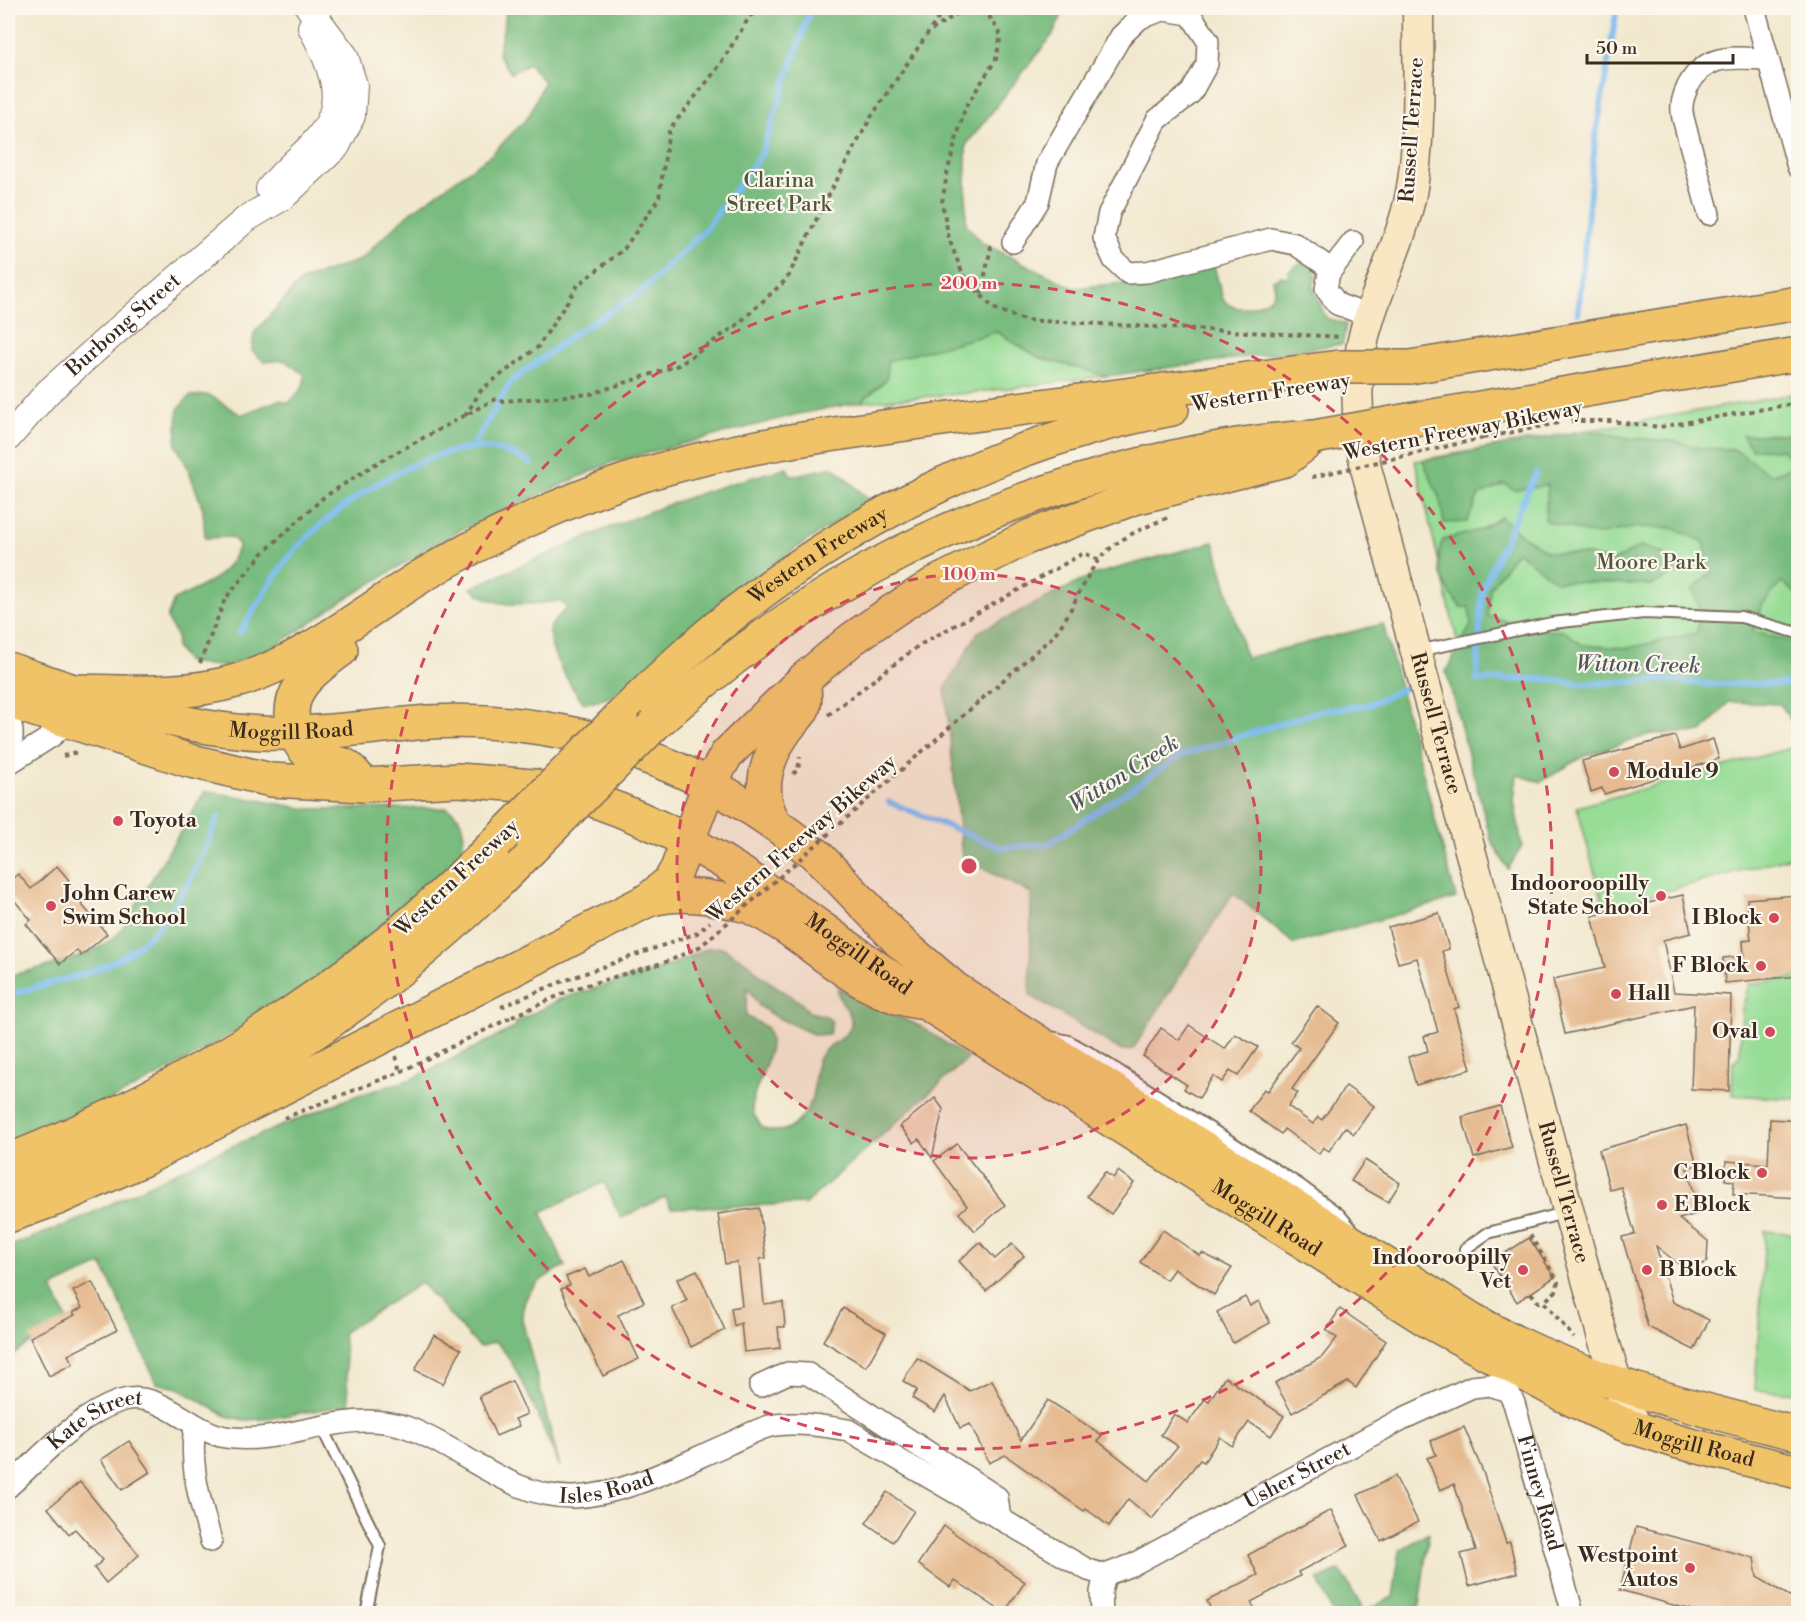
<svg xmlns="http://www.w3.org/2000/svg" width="1806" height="1621" font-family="'Libre Bodoni',serif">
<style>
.green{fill:#97dd96;stroke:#69845a;stroke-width:1.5}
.forest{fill:#79bc7f;stroke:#5a734e;stroke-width:1.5}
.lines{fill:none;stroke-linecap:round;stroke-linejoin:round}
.stream{stroke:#7dbcf1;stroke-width:6}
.building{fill:#e6bb91}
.service-casing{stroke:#7b6c5c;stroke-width:14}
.minor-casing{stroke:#7b6c5c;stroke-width:24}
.tertiary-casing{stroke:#7b6c5c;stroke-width:28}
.secondary-casing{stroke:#7b6c5c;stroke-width:33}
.trunk-casing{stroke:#7b6c5c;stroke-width:36}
.motorway-casing{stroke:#7b6c5c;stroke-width:36}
.path{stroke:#7b6c5c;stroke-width:4;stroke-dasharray:4.5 4.5;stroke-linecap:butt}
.service{stroke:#fff;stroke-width:10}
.minor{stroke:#fff;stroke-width:21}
.tertiary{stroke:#fff;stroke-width:26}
.secondary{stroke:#f9e7c3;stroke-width:30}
.trunk{stroke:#f1c369;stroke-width:33}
.motorway{stroke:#f1c369;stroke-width:33}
.motorway-bridge-casing{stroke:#7b6c5c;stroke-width:36;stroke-linecap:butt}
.path-bridge{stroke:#7b6c5c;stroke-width:4;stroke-dasharray:4.5 4.5;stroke-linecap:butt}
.motorway-bridge{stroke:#f1c369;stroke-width:33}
.ring{fill:none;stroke:#d1495b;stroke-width:3;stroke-dasharray:10 8}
.poi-dot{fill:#d1495b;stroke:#fbf7ec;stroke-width:2}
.labels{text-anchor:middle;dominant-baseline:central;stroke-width:4.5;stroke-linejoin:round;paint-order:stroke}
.street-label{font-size:21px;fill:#3b2a1e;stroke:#fbf7ec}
.park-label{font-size:21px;fill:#52573c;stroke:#fbf7ec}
.poi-label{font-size:21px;font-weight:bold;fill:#3b2a1e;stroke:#fbf7ec;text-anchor:end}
.water-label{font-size:22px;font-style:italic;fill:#4f565d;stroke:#fbf7ec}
.centre{fill:#d1495b;stroke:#fbf7ec;stroke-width:3}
.ring-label{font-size:18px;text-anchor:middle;font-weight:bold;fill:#d1495b;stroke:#fbf7ec;stroke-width:4.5;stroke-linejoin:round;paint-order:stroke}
</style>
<rect width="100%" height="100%" fill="#fbf7ec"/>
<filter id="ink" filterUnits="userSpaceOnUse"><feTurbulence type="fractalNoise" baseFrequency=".0167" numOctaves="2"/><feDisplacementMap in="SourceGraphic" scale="12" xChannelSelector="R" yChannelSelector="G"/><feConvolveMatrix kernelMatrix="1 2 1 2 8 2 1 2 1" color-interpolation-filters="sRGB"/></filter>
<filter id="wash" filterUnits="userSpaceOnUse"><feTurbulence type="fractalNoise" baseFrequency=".008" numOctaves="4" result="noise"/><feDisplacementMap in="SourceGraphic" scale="24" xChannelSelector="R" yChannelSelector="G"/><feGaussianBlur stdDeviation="1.35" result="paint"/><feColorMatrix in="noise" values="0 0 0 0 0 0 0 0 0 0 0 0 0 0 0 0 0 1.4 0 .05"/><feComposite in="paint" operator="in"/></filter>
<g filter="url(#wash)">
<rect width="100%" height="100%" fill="#f2e8cf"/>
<g class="green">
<polygon points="997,332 1038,357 1107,376 971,393 861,402 887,379 886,361"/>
<polygon points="1798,393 1798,697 1786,690 1477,725 1415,461"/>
<polygon points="1798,746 1798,855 1604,908 1577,807"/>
<polygon points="1798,977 1798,1099 1732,1095 1733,1064 1740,1054 1742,1009 1749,984"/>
<polygon points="1765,1231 1798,1234 1798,1393 1755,1390"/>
</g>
<g class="forest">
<path d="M 503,8 L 1065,8 L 1053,34 L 966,145 L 966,224 L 982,243 L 1074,288 L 1166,279 L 1214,266 L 1223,300 C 1238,314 1254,308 1271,298 L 1275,289 L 1273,280 L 1282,276 L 1288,278 L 1289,271 L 1300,263 L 1313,264 L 1316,276 L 1313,287 L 1326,318 L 1346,324 L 1343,344 L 1107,376 L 1038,357 L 997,332 L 887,361 L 887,379 L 861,402 L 798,414 L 613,462 L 458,531 L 342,601 L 273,648 L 224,667 L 187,662 L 176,648 L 177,637 L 167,618 L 174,600 C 201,587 231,576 239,544 L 231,537 L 205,538 L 203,509 L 188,468 L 176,445 L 178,409 L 190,396 L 209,395 L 241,415 L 279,400 L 289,403 L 303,387 L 305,375 L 284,360 L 265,362 L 252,351 L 254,333 L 301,281 L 360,260 L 408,214 L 492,154 L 529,116 L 544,82 L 529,64 L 511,73 L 498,54 L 506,15 Z"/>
<path d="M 1588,430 L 1628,438 L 1675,441 L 1700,448 L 1734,449 L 1771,475 L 1795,466 L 1783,450 L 1752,449 L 1742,435 L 1798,434 L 1798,595 L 1782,582 L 1762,605 L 1753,632 L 1798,643 L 1798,732 L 1780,704 L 1729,702 L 1702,732 L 1651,734 L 1582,757 L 1541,782 L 1517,775 L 1514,801 L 1522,846 L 1508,869 L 1491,840 L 1446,671 L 1471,625 L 1469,607 L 1461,607 C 1444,588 1432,565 1443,540 L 1480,530 L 1501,517 L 1524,537 L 1548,552 L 1589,555 L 1614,561 L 1641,546 L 1664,554 L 1680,571 L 1652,585 L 1555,581 L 1517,551 L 1490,588 L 1488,616 L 1540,630 L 1565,631 L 1582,645 L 1628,648 L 1697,633 L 1700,609 L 1692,590 L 1711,573 L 1704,542 L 1672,528 L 1638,527 L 1596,535 L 1545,521 L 1548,485 L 1514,490 L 1505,484 L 1479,495 L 1467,522 L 1444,523 L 1440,500 L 1423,460 Z"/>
<path d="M 834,467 L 870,501 C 836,523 801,543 769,567 C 731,595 625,711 583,702 C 571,687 546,649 550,629 C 553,619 562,615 567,607 L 560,601 C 527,604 497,611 471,588 C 574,542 676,495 787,468 L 791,476 Z"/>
<polygon points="1214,542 1246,658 1383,624 1456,898 1294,944 1233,893 1133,1049 1122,1051 1030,995 1031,893 962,858 945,689 978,632 1093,575"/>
<path d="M 205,791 L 308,809 L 447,808 C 466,818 465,834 462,853 C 436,878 411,906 383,929 C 270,1018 141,1093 8,1145 L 8,976 C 46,966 90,960 120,932 Z"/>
<path d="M 722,947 L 751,965 L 762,977 L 800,1002 L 809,1012 L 826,1016 L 832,1022 L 829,1034 L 815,1035 L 774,1016 L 759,1006 L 747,987 L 746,1016 L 766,1027 C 779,1051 756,1080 752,1104 L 753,1113 L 762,1128 C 792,1140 810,1114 814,1087 C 815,1078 814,1069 818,1060 C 825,1043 850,1039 851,1024 C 853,1009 836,1003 838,987 L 855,998 L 920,1026 L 968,1058 L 805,1204 L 671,1208 L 665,1197 L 621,1218 L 604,1182 L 541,1212 L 565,1266 C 540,1278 522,1290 522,1320 L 560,1467 C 549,1444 513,1349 494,1342 L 481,1347 L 477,1345 L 421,1283 L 343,1332 L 349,1405 L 264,1419 L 244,1420 L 226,1416 L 178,1388 L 157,1383 L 102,1264 L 52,1288 L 67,1320 L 8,1358 L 8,1247 L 76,1221 L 208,1156 L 352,1097 L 412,1079 L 516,1027 L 515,1023 L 560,999 L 669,966 L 708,948 Z"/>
<polygon points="1429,1533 1418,1613 1333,1613 1318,1580 1340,1570 1364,1611 1393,1597 1400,1550"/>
</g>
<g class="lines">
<g class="stream">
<polyline points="1578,313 1595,141 1617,8"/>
<polyline points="471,449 511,382 575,333 639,294 705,230 761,155 811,8"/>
<polyline points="1536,473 1482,590 1477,680 1550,679 1580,684 1665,680 1705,684 1798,684"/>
<path d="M 240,632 C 258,605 277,569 299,546 C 339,502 432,440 493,449 C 507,450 519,457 531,463"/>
<polyline points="889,802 1001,848 1048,844 1182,755 1320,711 1368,705 1416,683"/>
<path d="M 8,996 C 35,986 64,981 92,971 C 164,946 192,882 218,817"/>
</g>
</g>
<g id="blocks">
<g class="building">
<polygon points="1675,736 1680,750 1713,739 1719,759 1604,794 1602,788 1591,792 1582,761"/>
<polygon points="57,866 69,880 64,884 107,934 81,956 77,950 60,964 26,924 31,920 8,893 8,882 18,874 31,889"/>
<polygon points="1683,895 1691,933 1663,940 1674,992 1731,995 1729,1091 1691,1089 1694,1005 1565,1034 1553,979 1605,968 1592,916"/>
<polygon points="1798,895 1798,976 1725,983 1723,958 1744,956 1743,941 1751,940 1747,899"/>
<polygon points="1439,913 1449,949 1442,951 1459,1007 1454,1009 1471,1069 1416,1085 1408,1057 1428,1051 1424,1036 1438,1032 1417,958 1398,963 1388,927"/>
<polygon points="1317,1006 1339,1023 1292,1089 1298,1093 1288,1106 1313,1124 1318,1117 1322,1120 1346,1086 1374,1106 1354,1134 1345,1127 1329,1151 1323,1147 1319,1154 1284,1129 1281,1134 1249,1111 1264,1089 1268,1091 1299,1048 1291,1042"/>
<polygon points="1189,1025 1225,1049 1235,1034 1258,1047 1238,1076 1230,1071 1222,1082 1213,1076 1199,1098 1184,1089 1187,1085 1143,1056 1161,1028 1179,1040"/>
<polygon points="935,1098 943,1109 932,1158 919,1139 914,1143 900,1126"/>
<polygon points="1500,1106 1512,1147 1474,1158 1462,1117"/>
<polygon points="1770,1119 1798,1121 1798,1198 1733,1194 1734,1181 1725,1180 1726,1161 1768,1164"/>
<polygon points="1686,1125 1697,1165 1687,1168 1700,1213 1679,1219 1708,1241 1707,1262 1687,1271 1656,1246 1673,1302 1709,1320 1694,1350 1648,1327 1622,1237 1635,1234 1621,1187 1610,1190 1599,1150"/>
<polygon points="957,1144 1005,1205 975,1231 959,1213 967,1206 934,1161"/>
<polygon points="1365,1160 1400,1183 1388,1202 1351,1181"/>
<polygon points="1118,1171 1134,1183 1111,1214 1087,1196 1105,1172 1113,1178"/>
<polygon points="759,1208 766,1258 760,1259 764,1304 783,1302 785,1327 778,1327 780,1348 744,1352 741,1323 734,1326 731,1308 742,1306 737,1262 725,1264 718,1214"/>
<polygon points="1163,1230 1200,1256 1202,1253 1232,1268 1214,1295 1174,1269 1166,1280 1140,1262"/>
<polygon points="1529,1238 1555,1277 1517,1302 1491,1262"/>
<polygon points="980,1242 995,1259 1012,1244 1024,1256 986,1291 959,1261"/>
<polygon points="624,1260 644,1302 618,1315 639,1359 603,1376 561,1289 570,1285 566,1277 585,1269 589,1277"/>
<polygon points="697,1270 725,1330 691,1347 672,1308 687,1301 677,1279"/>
<polygon points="92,1282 117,1330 68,1355 73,1364 49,1376 30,1337 75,1315 73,1312 82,1308 73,1291"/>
<polygon points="1245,1297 1250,1306 1259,1301 1270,1323 1233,1343 1217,1312"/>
<polygon points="843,1308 886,1333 866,1367 823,1341"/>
<polygon points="1340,1309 1386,1341 1356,1388 1348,1382 1292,1413 1275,1383 1322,1357 1337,1338 1326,1330"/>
<polygon points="434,1335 461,1349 443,1384 415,1370"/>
<polygon points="917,1358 970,1391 992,1380 1021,1440 1048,1400 1102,1435 1098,1441 1149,1481 1178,1446 1161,1435 1174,1414 1188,1423 1205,1399 1209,1401 1225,1377 1284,1416 1271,1436 1249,1422 1232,1446 1220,1437 1204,1462 1200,1460 1152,1519 1128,1499 1109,1526 1086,1509 1084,1511 1005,1455 989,1463 970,1424 960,1428 945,1396 935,1412 912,1398 917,1390 903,1381"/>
<polygon points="512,1381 527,1414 515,1419 519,1426 496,1436 479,1396"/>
<polygon points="1464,1427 1483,1472 1506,1543 1510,1542 1517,1573 1469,1586 1461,1554 1476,1550 1454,1484 1440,1490 1427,1458 1436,1455 1431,1441"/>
<polygon points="129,1441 150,1472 122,1490 101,1460"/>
<polygon points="1395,1476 1418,1522 1381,1541 1358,1495"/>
<polygon points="80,1482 139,1555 106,1583 94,1568 103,1560 75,1529 69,1534 48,1508"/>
<polygon points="887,1492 914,1511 893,1542 866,1523"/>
<polygon points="1331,1510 1349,1546 1298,1572 1300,1576 1251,1602 1257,1614 1213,1614 1207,1601 1258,1575 1248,1555"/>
<polygon points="944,1526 1025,1582 1004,1613 955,1580 950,1587 918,1564"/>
<polygon points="1636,1527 1754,1558 1757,1577 1798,1601 1798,1614 1705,1614 1620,1590"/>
</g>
</g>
</g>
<g filter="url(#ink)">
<use href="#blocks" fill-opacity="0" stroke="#7b6c5c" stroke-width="1.5"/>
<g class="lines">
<g class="service-casing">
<g id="service">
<polyline points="1417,651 1552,623 1644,613 1741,617 1798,633"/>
<polyline points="1051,1037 1069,1041 1087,1051 1300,1185 1339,1214 1352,1229"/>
<polyline points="1465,1249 1488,1233 1568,1212"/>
<polyline points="321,1426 380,1546 366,1614"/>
</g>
</g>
<g class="minor-casing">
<g id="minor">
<polyline points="1754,8 1798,167"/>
<path d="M 1709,214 L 1683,118 C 1680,106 1683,97 1688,86 C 1706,52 1734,58 1767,59"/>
<polyline points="1013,242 1038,202 1047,163 1121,36 1140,18 1163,10 1190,14 1208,41 1207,64 1191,93 1157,120 1109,213 1104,238 1114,260 1128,273 1147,272 1271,239 1295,244 1331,269"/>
<polyline points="1353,242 1329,273 1326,289 1337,304 1369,316"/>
<path d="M 8,716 C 13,728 14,740 8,752"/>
<polyline points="8,764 52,736 69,721"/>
<polyline points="760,1386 788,1373 808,1374 997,1497 1000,1519"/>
<path d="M 195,1425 C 189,1468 200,1500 211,1541"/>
<path id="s1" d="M 8,1487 C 41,1457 76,1416 120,1401 C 160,1388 188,1430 225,1437 C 283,1447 345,1406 406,1427 C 461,1447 512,1499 574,1497 C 629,1494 679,1465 728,1444 C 742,1438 760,1427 775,1425 C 800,1422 824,1426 848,1430 L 1088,1570 L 1105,1575 L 1132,1565 L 1402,1419 L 1472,1387 L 1490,1385 L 1508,1391 L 1514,1403 L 1573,1614"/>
<polyline points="1102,1614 1101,1592 1105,1575"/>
</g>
</g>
<g class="tertiary-casing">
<g id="tertiary">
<path d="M 269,189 C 300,149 351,129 330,70 C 326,55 318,41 311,27"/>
<path id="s2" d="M 8,438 L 48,392 L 121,327 L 246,219 L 283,197 L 337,146 L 352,116 L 354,85 L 345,56 L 309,8"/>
</g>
</g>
<g class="secondary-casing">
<g id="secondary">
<path id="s3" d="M 1418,8 C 1418,65 1421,124 1413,181 C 1407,227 1385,270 1370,315 C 1353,365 1355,421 1367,472 L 1603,1338 L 1615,1377 L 1637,1429"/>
</g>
</g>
<g class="trunk-casing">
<g id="trunk">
<path id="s4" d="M 8,669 C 89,696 175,729 262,733 C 319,735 374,726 430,722 C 480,719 534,725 583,736"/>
<polyline points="8,701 187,760 271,780 364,785 458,780 534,786"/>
<path d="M 644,756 C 704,777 757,809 807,848"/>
<path d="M 598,802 C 658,823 710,851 762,887"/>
<path d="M 816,854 L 900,942 L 955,989 L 1471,1319 C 1573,1377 1685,1406 1798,1434"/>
<path id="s5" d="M 772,893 L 926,1003 L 1430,1322 L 1565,1396 L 1623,1424 L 1679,1442 L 1798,1472"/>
</g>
</g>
<g class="motorway-casing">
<g id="motorway">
<polyline points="1410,367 1798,303"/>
<polyline points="1409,420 1798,354"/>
<path d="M 341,650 C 313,671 282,691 295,731 C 298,743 306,754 317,760 C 326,764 337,762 344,765 C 351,768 359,779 364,785"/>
<path d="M 77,691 C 130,692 184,696 236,681 C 303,662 361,614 420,577 C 485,538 565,500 637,477 C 741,444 849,432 957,417 C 1084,400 1212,384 1339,367"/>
<path id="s6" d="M 621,716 C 657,681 692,646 732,615 C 858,515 1013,438 1172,409"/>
<path d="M 654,725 C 795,597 946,514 1131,467 C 1191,452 1252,440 1314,437"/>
<path d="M 774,822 C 755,792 767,756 786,730 C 790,723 801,715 803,708 C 806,702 804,690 804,684"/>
<path d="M 648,900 C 680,891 711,896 743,905"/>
<path d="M 754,909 C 815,938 855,996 926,1003"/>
<path d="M 8,1161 C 145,1107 274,1034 389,941 C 426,911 461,877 496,843"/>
<path d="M 8,1191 C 206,1117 388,1000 534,846"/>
<polyline points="8,1216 58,1198 142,1160 648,900 670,881 677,869 710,783 727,754 804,679 852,639 894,610 934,584 1028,537 1134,498 1285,460 1314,437"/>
</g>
</g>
<g class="path">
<polyline points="984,8 1001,35 996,59 965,108 948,169 942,202 949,239 963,275 993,308 1024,320 1341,337"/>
<polyline points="932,30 966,8"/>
<polyline points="981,294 991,247 995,246"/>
<polyline points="465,416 482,389 538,347 578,285 624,249 659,198 669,130 717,69 750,16 761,8"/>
<polyline points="1571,421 1609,421 1660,427 1798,403"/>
<polyline points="1483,438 1558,423"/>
<path d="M 1049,640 C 1070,619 1077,592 1093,568 C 1110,541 1142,528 1170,517"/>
<polyline points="200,663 225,599 263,553 324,497 377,463 497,398 503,401 591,394 679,365 737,325 787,279 826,200 871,117 945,8"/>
<polyline points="828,715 918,646 1084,553 1099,560"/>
<polyline points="63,756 77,752"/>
<polyline points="793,774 798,770 800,757"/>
<polyline points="501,1007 558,983 697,933 710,922"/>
<polyline points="396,1056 400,1072"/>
<polyline points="284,1118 400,1072 512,1017"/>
<polyline points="1530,1235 1558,1282 1556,1291 1544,1302"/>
<polyline points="1531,1293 1538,1302 1544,1302 1574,1338"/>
</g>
<use href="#service" class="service"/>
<use href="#minor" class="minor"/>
<use href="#tertiary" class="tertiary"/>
<use href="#secondary" class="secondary"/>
<use href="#trunk" class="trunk"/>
<use href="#motorway" class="motorway"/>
<g class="motorway-bridge-casing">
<g id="motorway-bridge">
<polyline points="1339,367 1410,367"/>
<polyline points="1314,437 1409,420"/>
<polyline points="496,843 621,716"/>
<polyline points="534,846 654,725"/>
</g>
</g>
<g class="path-bridge">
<polyline points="1312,477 1483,438"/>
<polyline points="512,1017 573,989 669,961 701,946 1049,640"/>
</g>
<use href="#motorway-bridge" class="motorway-bridge"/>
</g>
</g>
<circle cx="969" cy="866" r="292" fill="#d1495b" fill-opacity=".12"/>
<g class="ring">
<circle cx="969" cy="866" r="292"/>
<circle cx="969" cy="866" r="583"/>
</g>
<g class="poi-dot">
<circle cx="1614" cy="772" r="6"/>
<circle cx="118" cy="821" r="6"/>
<circle cx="1661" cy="896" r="6"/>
<circle cx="51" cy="906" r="6"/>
<circle cx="1774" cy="918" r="6"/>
<circle cx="1761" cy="966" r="6"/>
<circle cx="1616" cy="994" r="6"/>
<circle cx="1770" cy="1032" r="6"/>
<circle cx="1762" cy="1173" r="6"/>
<circle cx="1662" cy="1205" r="6"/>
<circle cx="1523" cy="1270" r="6"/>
<circle cx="1647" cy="1270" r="6"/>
<circle cx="1690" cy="1568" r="6"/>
</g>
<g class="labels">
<g class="street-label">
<text transform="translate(1412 130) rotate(-86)">Russell Terrace</text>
<text stroke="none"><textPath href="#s2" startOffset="162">Burbong Street</textPath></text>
<text transform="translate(1271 393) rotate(-9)">Western Freeway</text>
<text transform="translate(1463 431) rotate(-11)">Western Freeway Bikeway</text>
<text stroke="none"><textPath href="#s6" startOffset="255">Western Freeway</textPath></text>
<text stroke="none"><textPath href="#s3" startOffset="734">Russell Terrace</textPath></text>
<text stroke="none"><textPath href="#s4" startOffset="292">Moggill Road</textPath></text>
<text transform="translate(802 839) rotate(-41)">Western Freeway Bikeway</text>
<text transform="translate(457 878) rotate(-43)">Western Freeway</text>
<text stroke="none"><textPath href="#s5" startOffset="106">Moggill Road</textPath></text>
<text stroke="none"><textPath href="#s3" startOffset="1220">Russell Terrace</textPath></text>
<text stroke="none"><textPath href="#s5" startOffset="592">Moggill Road</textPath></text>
<text stroke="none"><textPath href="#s1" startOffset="112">Kate Street</textPath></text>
<text stroke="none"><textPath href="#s5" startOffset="1078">Moggill Road</textPath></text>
<text stroke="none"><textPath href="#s1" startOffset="1424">Usher Street</textPath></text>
<text stroke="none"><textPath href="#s1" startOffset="657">Isles Road</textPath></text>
<text stroke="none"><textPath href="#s1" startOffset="1764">Finney Road</textPath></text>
</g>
<g class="park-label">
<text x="779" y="181">Clarina<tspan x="779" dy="24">Street Park</tspan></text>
<text x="1651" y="563">Moore Park</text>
</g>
<g class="poi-label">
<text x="1626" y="772" text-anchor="start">Module 9</text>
<text x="130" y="821" text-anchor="start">Toyota</text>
<text x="1649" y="884">Indooroopilly<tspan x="1649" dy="24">State School</tspan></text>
<text x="63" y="894" text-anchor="start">John Carew<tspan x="63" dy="24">Swim School</tspan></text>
<text x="1762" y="918">I Block</text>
<text x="1749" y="966">F Block</text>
<text x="1628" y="994" text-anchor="start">Hall</text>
<text x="1758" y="1032">Oval</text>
<text x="1750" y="1173">C Block</text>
<text x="1674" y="1205" text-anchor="start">E Block</text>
<text x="1511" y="1258">Indooroopilly<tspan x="1511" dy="24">Vet</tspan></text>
<text x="1659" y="1270" text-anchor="start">B Block</text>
<text x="1678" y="1556">Westpoint<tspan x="1678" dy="24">Autos</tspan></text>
</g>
<g class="water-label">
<text transform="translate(1638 665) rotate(1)">Witton Creek</text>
<text transform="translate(1124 774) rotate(-32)">Witton Creek</text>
</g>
</g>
<circle cx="969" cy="866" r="9" class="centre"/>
<g class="ring-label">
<text x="969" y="289">200 m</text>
<text x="969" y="580">100 m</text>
</g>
<rect width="1806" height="1621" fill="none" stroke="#fbf7ec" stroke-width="30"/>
<path d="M1587 54v9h146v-9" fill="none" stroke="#3b2a1e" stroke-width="3"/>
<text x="1596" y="54" font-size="18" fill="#3b2a1e" stroke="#fbf7ec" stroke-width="4.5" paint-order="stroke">50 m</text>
</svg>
